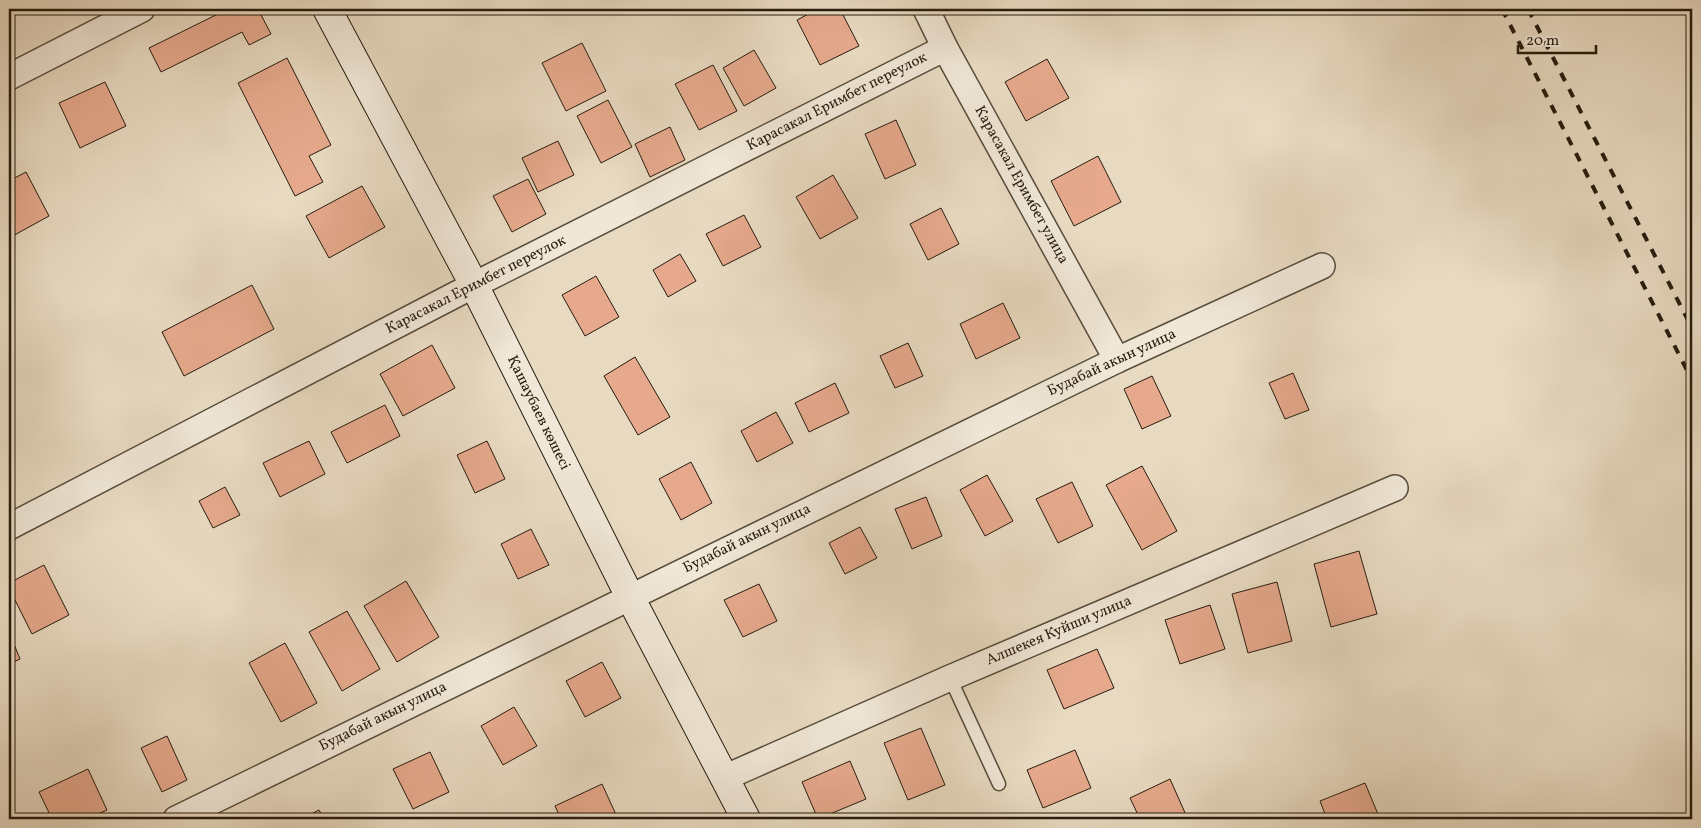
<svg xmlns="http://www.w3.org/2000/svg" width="1701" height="828" font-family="Vollkorn,serif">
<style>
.building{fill:#e6a98d;stroke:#271c0e}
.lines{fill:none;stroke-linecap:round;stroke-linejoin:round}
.lane-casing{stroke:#574c3b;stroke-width:15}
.street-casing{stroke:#574c3b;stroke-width:28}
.secondary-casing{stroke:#271c0e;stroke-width:30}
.lane{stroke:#f0e7d7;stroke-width:12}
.street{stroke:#f0e7d7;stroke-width:25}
.secondary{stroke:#f0e7d7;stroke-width:28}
.rail{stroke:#271c0e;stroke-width:4;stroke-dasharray:9 9;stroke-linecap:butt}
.labels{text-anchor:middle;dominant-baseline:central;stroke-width:4;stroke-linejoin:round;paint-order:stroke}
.street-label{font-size:15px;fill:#271c0e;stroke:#f0e7d7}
</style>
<rect width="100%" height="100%" fill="#e8dac1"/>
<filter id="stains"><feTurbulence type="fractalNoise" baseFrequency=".004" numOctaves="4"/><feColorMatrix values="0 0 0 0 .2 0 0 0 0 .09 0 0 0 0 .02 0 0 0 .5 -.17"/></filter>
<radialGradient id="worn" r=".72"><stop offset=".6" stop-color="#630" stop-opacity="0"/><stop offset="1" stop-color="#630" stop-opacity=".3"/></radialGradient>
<g class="building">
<polygon points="228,9 258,9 271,34 249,45 242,32 161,72 149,48"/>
<polygon points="818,9 840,9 859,46 820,65 797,20"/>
<polygon points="582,43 606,91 566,111 542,63"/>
<polygon points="754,50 776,88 744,106 723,68"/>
<polygon points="287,58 331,145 309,156 323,182 295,196 238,83"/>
<polygon points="1047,59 1069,98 1026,121 1005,82"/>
<polygon points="713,65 737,111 699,130 675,84"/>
<polygon points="105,82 126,126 80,148 59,103"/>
<polygon points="608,100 632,147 601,163 577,116"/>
<polygon points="896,120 916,165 885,179 865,134"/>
<polygon points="670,127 685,160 650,177 635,144"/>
<polygon points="558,141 574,175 538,192 522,158"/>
<polygon points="1098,156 1121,202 1074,226 1051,181"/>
<polygon points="26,172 49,216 9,238 9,181"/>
<polygon points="833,175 858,218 820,239 796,197"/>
<polygon points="528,179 546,214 512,232 493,196"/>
<polygon points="362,186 385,227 329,258 306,216"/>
<polygon points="941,208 959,244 928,260 910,224"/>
<polygon points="744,215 761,247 723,266 706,234"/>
<polygon points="680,254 696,281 668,297 653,270"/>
<polygon points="596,276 619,317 585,336 562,295"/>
<polygon points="252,285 274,329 184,376 162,332"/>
<polygon points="1003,303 1020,338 976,359 960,324"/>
<polygon points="908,343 923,376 895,388 880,356"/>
<polygon points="432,345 455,388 403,416 380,374"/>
<polygon points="635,357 670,417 638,435 604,376"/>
<polygon points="1293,373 1309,410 1285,419 1269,383"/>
<polygon points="1152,376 1171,416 1142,429 1124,389"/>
<polygon points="835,383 849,413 809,432 795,403"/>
<polygon points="385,405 400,436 347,463 331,432"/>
<polygon points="776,412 793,443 757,462 741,431"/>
<polygon points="309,441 325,474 280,497 263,463"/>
<polygon points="487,441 505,479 475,493 457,455"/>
<polygon points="691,462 712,503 681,520 659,479"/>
<polygon points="1142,466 1177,531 1142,550 1106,485"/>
<polygon points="987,475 1013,521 985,536 960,490"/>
<polygon points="1072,482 1093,526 1058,543 1036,499"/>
<polygon points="225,487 240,515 213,528 199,501"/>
<polygon points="926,497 942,536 912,549 895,509"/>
<polygon points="860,527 877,558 845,574 829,543"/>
<polygon points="531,529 549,565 518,579 501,544"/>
<polygon points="1359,551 1377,614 1331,627 1314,564"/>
<polygon points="44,565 69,615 32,634 9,588 9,583"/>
<polygon points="406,581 439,637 397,662 364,606"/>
<polygon points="1277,582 1292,641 1248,653 1232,594"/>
<polygon points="759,584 777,621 743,637 724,600"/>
<polygon points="1210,605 1225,649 1180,664 1165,620"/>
<polygon points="347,611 380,669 342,691 309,632"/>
<polygon points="9,632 20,659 9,664"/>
<polygon points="285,643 317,703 281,722 249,663"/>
<polygon points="1097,649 1114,688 1064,709 1047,670"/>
<polygon points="602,662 621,698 585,717 566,681"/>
<polygon points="514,707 537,746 503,765 481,726"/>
<polygon points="921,728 945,785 908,800 884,743"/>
<polygon points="167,736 187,780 162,792 141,748"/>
<polygon points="1075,750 1091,788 1043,808 1027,770"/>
<polygon points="430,752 449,792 413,809 393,769"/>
<polygon points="850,761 866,799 818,819 802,782"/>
<polygon points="88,769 107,810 87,819 52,819 39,792"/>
<polygon points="1170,779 1186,815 1176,819 1140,819 1130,798"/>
<polygon points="1365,783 1380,819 1327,819 1320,801"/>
<polygon points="602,784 618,819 561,819 555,806"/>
<polygon points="319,810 324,819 302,819"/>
</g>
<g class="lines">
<g class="lane-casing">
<polyline id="lane" points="950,678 999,784"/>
</g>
<g class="street-casing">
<g id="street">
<polyline points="926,9 945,48 1117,360"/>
<polyline points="9,77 142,9"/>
<polyline points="9,527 474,285 945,48"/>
<polyline points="724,778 950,678 1395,488"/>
<polyline points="176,819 1117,360 1322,266"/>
</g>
</g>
<g class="secondary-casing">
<polyline id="secondary" points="327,9 474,285 630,597 746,819"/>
</g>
<use href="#lane" class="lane"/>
<use href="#street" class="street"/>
<use href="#secondary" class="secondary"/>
<g class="rail">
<polyline points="1502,9 1692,380"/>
<polyline points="1528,9 1692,328"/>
</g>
</g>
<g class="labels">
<g class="street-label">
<text transform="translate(837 102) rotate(-27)">Карасакал Еримбет переулок</text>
<text transform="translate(1021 185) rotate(61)">Карасакал Еримбет улица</text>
<text transform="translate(476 285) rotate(-27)">Карасакал Еримбет переулок</text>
<text transform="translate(1112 363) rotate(-25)">Будабай акын улица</text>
<text transform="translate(538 413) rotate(64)">Қашаубаев көшесі</text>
<text transform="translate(747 539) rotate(-26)">Будабай акын улица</text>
<text transform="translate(1059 631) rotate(-23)">Алшекея Куйши улица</text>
<text transform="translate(383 717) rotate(-26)">Будабай акын улица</text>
</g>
</g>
<rect width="1701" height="828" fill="none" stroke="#e8dac1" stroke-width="30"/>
<rect x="10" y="10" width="1681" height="808" fill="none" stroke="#271c0e" stroke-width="2.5"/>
<rect x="15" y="15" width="1671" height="798" fill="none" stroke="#271c0e"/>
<path d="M1518 45v8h78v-8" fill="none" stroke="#271c0e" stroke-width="2.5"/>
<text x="1526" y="45" font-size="15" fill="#271c0e" stroke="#f0e7d7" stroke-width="4" paint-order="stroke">20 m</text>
<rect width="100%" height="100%" filter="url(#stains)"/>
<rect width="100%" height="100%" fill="url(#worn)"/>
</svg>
